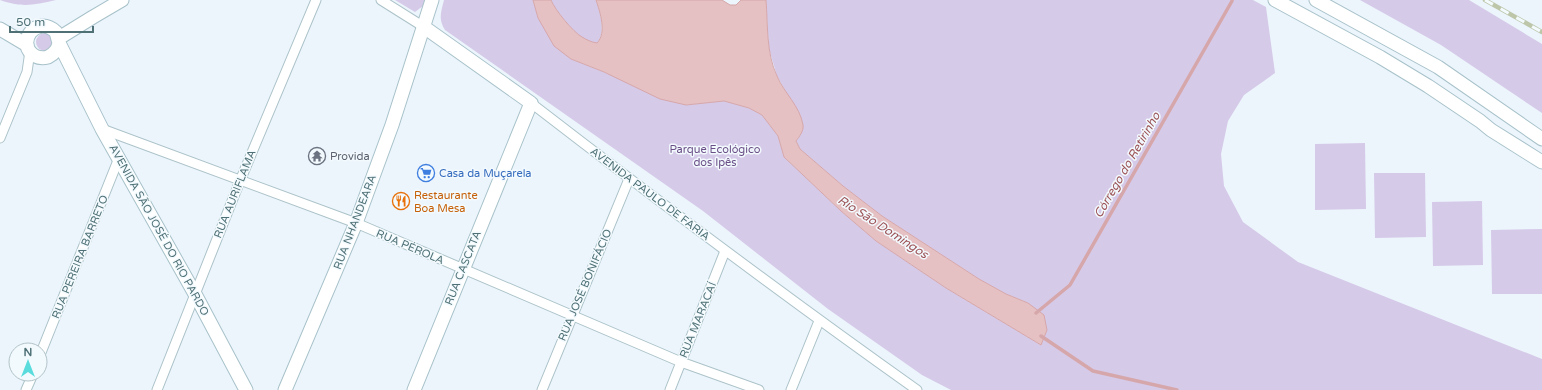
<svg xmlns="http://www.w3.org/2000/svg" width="1542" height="390" font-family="'Varela Round',sans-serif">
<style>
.green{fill:#d6cae9}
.water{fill:#e5c1c3;stroke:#d6a7aa}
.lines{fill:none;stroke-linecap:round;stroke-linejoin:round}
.stream{stroke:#d6a7aa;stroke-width:3.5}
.street-casing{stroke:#acc3c9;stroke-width:11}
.secondary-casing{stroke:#a8c2ca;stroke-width:15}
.street{stroke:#fff;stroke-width:9}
.secondary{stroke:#fff;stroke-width:13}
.rail-casing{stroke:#bdc6a9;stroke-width:4.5}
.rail{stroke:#f3fafe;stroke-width:3;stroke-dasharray:9;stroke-linecap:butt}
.labels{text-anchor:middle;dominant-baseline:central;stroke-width:3;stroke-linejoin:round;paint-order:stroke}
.park-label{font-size:11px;fill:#6a4e87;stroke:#f3fafe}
.worship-label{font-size:11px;fill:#5b616d;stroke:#f3fafe;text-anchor:start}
.shop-label{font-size:11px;fill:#366cbe;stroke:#f3fafe;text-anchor:start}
.street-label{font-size:11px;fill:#4f7176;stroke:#f3fafe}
.food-label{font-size:11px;fill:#c56008;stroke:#f3fafe;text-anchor:start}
.water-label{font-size:12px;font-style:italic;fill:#9d5458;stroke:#f3fafe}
</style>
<rect width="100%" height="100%" fill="#ecf5fc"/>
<g class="green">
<path d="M 0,0 L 56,0 C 34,5 22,8 0,0 Z"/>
<polygon points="395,0 425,0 423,6 415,12"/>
<path d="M 444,0 L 533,0 L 538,18 L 571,59 L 686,105 L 724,101 L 749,108 L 762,115 L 778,136 L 784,157 L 841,211 L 876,241 L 946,288 L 1041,345 L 1028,303 L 1006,294 L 979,279 L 882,216 L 843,186 L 800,149 L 796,141 L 801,134 L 786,92 L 777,76 L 769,49 L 766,0 L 1253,0 L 1266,7 L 1275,73 L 1244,95 L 1228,121 L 1221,154 L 1224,186 L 1243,222 L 1298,262 L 1542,359 L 1542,390 L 951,390 L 922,375 L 828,309 L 703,211 L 445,30 C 438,19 441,12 444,0 Z"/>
<path d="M 551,0 L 596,0 C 600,12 606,33 597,43 C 591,42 584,40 579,36 C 570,28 556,11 551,0 Z"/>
<polygon points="1360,0 1469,0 1542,44 1542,113 1441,45"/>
<circle cx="45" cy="42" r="9"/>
<polygon points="1365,143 1366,209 1315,210 1315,144"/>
<polygon points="1374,173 1425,173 1426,237 1375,238"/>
<polygon points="1482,201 1483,265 1433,266 1432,202"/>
<polygon points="1542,229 1542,294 1492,294 1491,230"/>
</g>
<path class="water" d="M 533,0 L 551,0 C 555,10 573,32 582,37 C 587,40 591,42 597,43 C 607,33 600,12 596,0 L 722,0 L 730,5 L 736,5 L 741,0 L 766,0 C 768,25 766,53 777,76 C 784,93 800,106 803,125 C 804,131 799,137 796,141 L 800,149 L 843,186 L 882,216 L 979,279 L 1006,294 L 1028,303 L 1044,315 L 1047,330 L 1041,345 L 946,288 L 876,241 L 841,211 L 784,157 L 778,136 L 762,115 L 749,108 L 724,101 L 686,105 L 660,99 L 604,72 L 571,59 L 554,46 L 538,18 Z"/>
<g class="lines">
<g class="stream">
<polyline points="1036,313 1070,285 1232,1"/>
<polyline points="1041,336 1093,371 1177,390"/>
</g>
<g class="street-casing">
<g id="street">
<polyline points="381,0 424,27"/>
<path d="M 531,103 C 658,201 786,297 917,390"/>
<polyline points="102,129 356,223 681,362 759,390"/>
<polyline points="0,138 27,72 30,51"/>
<polyline points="40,355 119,158"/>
<polyline points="26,390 33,374"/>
<polyline points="157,390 240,181 316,0"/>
<polyline points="542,390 629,179"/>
<polyline points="670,390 725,251"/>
<polyline points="791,390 819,321"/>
</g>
</g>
<g class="secondary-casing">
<g id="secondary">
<polyline points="1275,0 1380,57 1428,86 1480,121 1491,130 1542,162"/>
<polyline points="1316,0 1438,67 1542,139"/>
<polyline points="0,29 27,45"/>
<polyline points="59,38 93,17 122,0"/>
<path d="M 59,43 C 58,49 54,54 48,57 C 44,58 39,58 35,56 C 15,45 35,13 56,32 L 59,43 L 102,129 L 195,294 L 246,390"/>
<polyline points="285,390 356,223 392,125 432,0"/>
<polyline points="414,390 531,103 424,27"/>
</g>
</g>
<use href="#street" class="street"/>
<use href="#secondary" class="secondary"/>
<g class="rail-casing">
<polyline id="rail" points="1485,0 1542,32"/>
</g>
<use href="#rail" class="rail"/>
</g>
<defs>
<g id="temple-ring" transform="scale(0.9)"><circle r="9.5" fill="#f3fafe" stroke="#6b7280" stroke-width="1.5"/><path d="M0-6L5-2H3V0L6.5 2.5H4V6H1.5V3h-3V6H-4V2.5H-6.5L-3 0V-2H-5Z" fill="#6b7280"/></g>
<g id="supermarket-ring" transform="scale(0.9)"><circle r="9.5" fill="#f3fafe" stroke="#3f7fe0" stroke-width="1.5"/><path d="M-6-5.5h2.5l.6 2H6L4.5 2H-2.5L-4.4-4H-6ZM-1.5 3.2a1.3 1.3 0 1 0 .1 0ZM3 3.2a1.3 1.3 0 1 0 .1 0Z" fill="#3f7fe0"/></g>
<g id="restaurant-ring" transform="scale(0.9)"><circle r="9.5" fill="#f3fafe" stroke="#e8710a" stroke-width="1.5"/><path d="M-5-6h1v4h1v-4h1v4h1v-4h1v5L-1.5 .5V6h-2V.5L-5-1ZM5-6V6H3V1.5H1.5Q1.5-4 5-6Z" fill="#e8710a"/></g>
</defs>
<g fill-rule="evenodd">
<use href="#temple-ring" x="317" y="156"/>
<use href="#supermarket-ring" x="426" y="173"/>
<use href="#restaurant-ring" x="401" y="201"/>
</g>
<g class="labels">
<g class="park-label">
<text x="715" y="149">Parque Ecológico<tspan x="715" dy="13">dos Ipês</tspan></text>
</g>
<g class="worship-label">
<text x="330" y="156">Provida</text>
</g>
<g class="shop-label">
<text x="439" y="173">Casa da Muçarela</text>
</g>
<g class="street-label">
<text transform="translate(235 194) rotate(-68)">RUA AURIFLAMA</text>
<text transform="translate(650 194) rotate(37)">AVENIDA PAULO DE FARIA</text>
<text transform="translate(355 222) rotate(-69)">RUA NHANDEARA</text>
<text transform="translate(159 230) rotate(61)">AVENIDA SÃO JOSÉ DO RIO PARDO</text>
<text transform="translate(410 247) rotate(23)">RUA PÉROLA</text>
<text transform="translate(80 257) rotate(-68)">RUA PEREIRA BARRETO</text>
<text transform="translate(463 268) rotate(-68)">RUA CASCATA</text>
<text transform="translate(585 285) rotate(-67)">RUA JOSÉ BONIFÁCIO</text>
<text transform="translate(698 320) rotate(-68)">RUA MARACAÍ</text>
</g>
<g class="food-label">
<text x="414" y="195">Restaurante<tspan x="414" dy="13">Boa Mesa</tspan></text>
</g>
<g class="water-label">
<text transform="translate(1127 165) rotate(-60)">Córrego do Retirinho</text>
<text transform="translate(883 227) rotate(33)">Rio São Domingos</text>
</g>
</g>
<g transform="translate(28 362)"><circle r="19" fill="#f3fafe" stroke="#b1c3c8"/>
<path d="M0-3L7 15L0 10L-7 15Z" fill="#5adcdd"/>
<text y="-6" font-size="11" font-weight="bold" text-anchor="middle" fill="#4f7176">N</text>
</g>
<path d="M10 26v6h83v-6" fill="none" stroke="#4f7176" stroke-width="2"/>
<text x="16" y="26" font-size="12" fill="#4f7176" stroke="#f3fafe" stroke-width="3" paint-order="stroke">50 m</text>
</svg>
